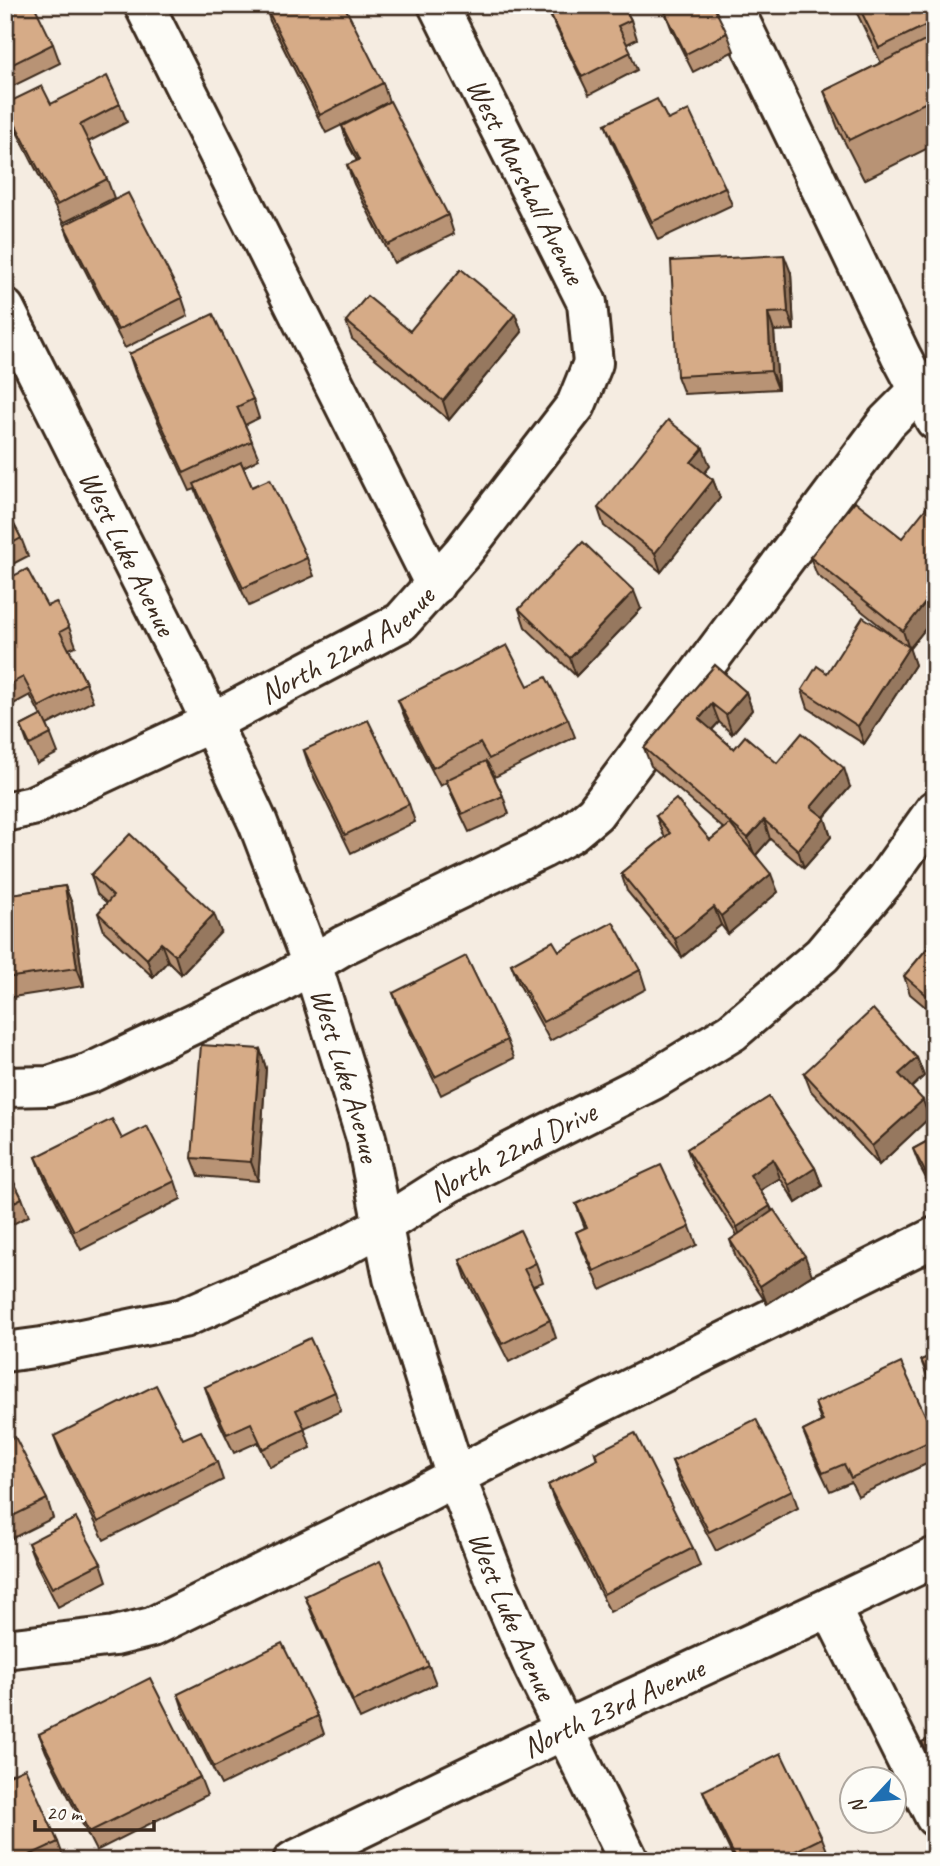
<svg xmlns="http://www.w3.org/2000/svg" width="940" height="1866" font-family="Caveat,sans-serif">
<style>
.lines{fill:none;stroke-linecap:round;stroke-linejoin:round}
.minor-casing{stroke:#3b2a1e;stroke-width:44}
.minor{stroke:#fdfcf7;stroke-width:38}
.wall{fill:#b89374;stroke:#3b2a1e;stroke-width:2}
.shaded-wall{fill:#96785e;stroke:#3b2a1e;stroke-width:2}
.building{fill:#d6ab87;stroke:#3b2a1e;stroke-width:2}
.labels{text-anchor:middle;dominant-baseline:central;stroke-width:7;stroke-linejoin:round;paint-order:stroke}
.street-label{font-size:30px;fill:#3b2a1e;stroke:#fdfcf7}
</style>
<rect width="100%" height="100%" fill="#f5ece1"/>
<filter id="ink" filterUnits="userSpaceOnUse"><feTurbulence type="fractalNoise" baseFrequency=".0143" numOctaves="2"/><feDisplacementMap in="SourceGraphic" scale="14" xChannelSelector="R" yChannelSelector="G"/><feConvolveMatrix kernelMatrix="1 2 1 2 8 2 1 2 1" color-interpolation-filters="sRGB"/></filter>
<g filter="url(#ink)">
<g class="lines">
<g class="minor-casing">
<g id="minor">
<polyline points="144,5 435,585"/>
<polyline points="732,5 837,222 901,356 935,420"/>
<path id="s1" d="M 5,309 L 189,675 L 258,823 L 312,964 L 366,1138 L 393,1278 L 456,1477 L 495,1579 L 533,1666 L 629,1861"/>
<path id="s2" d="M 5,812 L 32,806 L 212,722 L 401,622 L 463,552 L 576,405 L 593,363 L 587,303 L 438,5"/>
<polyline points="5,1087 49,1086 90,1073 280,983 344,945 542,849 571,833 595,813 887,422 919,390"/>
<path id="s3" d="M 5,1352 L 42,1347 L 183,1318 L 334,1252 L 383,1225 L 449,1183 L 653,1080 L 732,1032 L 822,955 L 886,879 L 935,810"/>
<polyline points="830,1607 935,1817"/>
<polyline points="5,1649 115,1636 152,1627 415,1498 487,1460 935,1237"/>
<path id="s4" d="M 293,1861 L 564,1730 L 830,1607 L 935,1557"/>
</g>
</g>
<use href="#minor" class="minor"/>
</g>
<g class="wall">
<polygon points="5,5 53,44 60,63 5,90"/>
<polygon points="265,5 383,83 389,102 326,133 270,21"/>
<polygon points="545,5 623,5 631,20 637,39 627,44 637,70 589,95"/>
<polygon points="853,5 932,5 935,12 935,147 934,145 864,180 839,131 824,91 881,63"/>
<polygon points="665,12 727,33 734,51 693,72 672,30"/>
<polygon points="5,104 120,104 127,122 88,142 107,179 114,198 63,223 12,122"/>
<polygon points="668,120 725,187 732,205 658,240 612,142 605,124"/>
<polygon points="342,126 448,215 454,234 394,263 354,184 347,165 357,161 348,144"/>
<polygon points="64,225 182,298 188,316 125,348 71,243"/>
<polygon points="791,273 794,330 774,331 778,389 684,394 677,376"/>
<polygon points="515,314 522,332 449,420 352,339 346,321 410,331"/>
<polygon points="129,354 253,399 259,418 245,425 259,459 243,467 252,487 307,558 314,576 249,606 200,502 195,489 190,491 135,372"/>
<polygon points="710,466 704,473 713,480 720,498 661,572 604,526 598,508"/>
<polygon points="5,507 21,538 28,556 5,568"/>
<polygon points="935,507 935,617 909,649 915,665 864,744 808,708 802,690 899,641 817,575 810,557 902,538"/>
<polygon points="5,580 47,606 69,627 76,646 69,649 86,683 93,701 47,725 58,753 37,764 28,745 21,726 41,716 30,695 6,708"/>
<polygon points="519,609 641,609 576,676 525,627"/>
<polygon points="715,665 746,692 752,710 732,734 719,722 712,730 734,749 850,787 824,818 831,837 804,868 770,839 756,855 778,892 728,934 721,925 682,957 627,891 621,873 665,837 663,834 656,816 710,840 724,829 651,766 644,748"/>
<polygon points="528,686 568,719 575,737 495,777 487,762 503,796 509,814 469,832 453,798 447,782 440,786 405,718 398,700"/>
<polygon points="304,751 409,804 415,822 351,853 310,769"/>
<polygon points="91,875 221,932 181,974 168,961 153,977 104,931 98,913 107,903 97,894"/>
<polygon points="65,886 72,904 84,986 6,998 5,895"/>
<polygon points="935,939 935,1015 910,994 904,976"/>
<polygon points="559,951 640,970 646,989 550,1041 518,982 511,964"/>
<polygon points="393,993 507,1040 514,1058 441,1095 400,1011"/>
<polygon points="260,1049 266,1068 258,1181 199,1176 192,1158"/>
<polygon points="917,1058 924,1076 911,1087 929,1118 879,1165 811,1091 804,1073"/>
<polygon points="769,1097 815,1168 822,1186 796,1203 780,1178 760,1190 812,1275 767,1304 736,1258 730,1240 737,1235 694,1168 687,1149"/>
<polygon points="935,1137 935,1195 920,1167 913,1149"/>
<polygon points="122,1139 175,1181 181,1199 81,1250 43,1175 36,1157"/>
<polygon points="5,1165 22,1198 29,1216 5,1228"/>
<polygon points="576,1204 690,1227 697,1245 601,1290 583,1250 576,1232 585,1228"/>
<polygon points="460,1260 536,1263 543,1282 533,1286 550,1320 556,1338 509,1362 466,1278"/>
<polygon points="935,1354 935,1392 928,1379 921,1360"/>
<polygon points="205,1387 335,1392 341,1411 304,1428 311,1448 270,1467 258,1442 234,1453 211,1405"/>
<polygon points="815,1403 935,1436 935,1460 858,1496 851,1482 830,1491 810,1449 803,1431 821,1422"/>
<polygon points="54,1436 217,1462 223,1480 104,1540 61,1454"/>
<polygon points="5,1442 47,1499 53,1518 5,1542"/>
<polygon points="595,1453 693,1548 700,1566 610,1612 555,1503 548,1485 597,1460"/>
<polygon points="672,1461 792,1490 798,1508 716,1551 679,1480"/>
<polygon points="28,1543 101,1563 107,1581 58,1607 35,1561"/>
<polygon points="305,1596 429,1666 436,1684 360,1719 312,1614"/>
<polygon points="178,1694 318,1716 324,1734 221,1785 184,1712"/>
<polygon points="39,1734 200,1777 207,1795 96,1851 46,1752"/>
<polygon points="935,1736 935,1772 922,1742"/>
<polygon points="703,1791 822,1838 829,1856 827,1857 829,1861 735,1861 710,1809"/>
<polygon points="58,1842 65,1861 5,1861"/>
</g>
<g class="shaded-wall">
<polygon points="784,255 791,273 794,330 788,312"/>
<polygon points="768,313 774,331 778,389 771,371"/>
<polygon points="515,314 522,332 449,420 443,401"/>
<polygon points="703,448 710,466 698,481 691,462"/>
<polygon points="713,480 720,498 661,572 655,553"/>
<polygon points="935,590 935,617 909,649 903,631"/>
<polygon points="634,591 641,609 576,676 570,658"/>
<polygon points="909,647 915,665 864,744 858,726"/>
<polygon points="746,692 752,710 732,734 726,715"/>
<polygon points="712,704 719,722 705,737 699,719"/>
<polygon points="844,768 850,787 817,825 811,807"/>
<polygon points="825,818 831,837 804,868 798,850"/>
<polygon points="764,820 770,839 755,856 748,838"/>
<polygon points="771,874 778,892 728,934 721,916"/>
<polygon points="65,886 72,904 84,986 77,968"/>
<polygon points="714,907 721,925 682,957 675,939"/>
<polygon points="214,914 221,932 181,974 175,955"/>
<polygon points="161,943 168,961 153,977 147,959"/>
<polygon points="260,1049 266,1068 258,1181 251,1162"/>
<polygon points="917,1058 924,1076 906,1093 899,1074"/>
<polygon points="923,1100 929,1118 879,1165 872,1146"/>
<polygon points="773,1159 780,1178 756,1193 750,1175"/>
<polygon points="815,1168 822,1186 796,1203 789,1185"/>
<polygon points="770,1206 776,1224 743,1245 737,1227"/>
<polygon points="805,1256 812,1275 767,1304 760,1286"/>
</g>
<g class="building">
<polygon points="5,5 34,5 53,44 5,68"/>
<polygon points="265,5 344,5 383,83 320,115"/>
<polygon points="546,5 623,5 631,20 618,26 631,52 582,77"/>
<polygon points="677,5 713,5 727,33 686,54 665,12"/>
<polygon points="858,5 932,5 935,12 935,21 879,48"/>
<polygon points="935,36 935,98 849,140 824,91"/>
<polygon points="107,76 120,104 80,125 107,179 57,205 5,104 42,86 51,104"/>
<polygon points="657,99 668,120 689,110 725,187 652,222 605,124"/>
<polygon points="390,101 448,215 388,245 347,165 359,160 342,126"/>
<polygon points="935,123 935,141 927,127"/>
<polygon points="128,193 182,298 118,330 64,225"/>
<polygon points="784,255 788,312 768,313 771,371 677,376 671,261"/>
<polygon points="461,269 515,314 443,401 346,321 367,296 410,331"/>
<polygon points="213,314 253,399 237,407 252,441 184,473 129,354"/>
<polygon points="668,420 703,448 691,462 713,480 655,553 598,508"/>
<polygon points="241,462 252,487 270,479 307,558 243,588 194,484"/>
<polygon points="855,501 902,538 930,503 935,507 935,590 903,631 810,557"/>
<polygon points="5,507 21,538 5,547"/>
<polygon points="583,542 634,591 570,658 519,609"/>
<polygon points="27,569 47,606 56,602 69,627 60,632 86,683 39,707 23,677 5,687 5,580"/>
<polygon points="863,617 909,647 858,726 802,690 817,666 827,673"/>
<polygon points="507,645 528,686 546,677 568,719 489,759 480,743 433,768 398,700"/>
<polygon points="715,665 746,692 726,715 712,704 699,719 734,749 745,736 777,763 802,733 844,768 811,807 825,818 798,850 764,820 748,838 644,748"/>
<polygon points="42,715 51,734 30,745 21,726"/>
<polygon points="368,720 409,804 345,835 304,750"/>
<polygon points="486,761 503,796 462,814 446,780"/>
<polygon points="676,799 710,840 730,824 771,874 721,916 714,907 675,939 621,873 670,833 656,816"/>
<polygon points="130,834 214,914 175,955 161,943 147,959 98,913 113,896 91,875"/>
<polygon points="65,886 77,968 5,978 5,895"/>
<polygon points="613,922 640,970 543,1022 511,964 553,941 559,951"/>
<polygon points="935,939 935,1002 904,976"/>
<polygon points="466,956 507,1040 435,1077 393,993"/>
<polygon points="873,1009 917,1058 899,1074 923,1100 872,1146 804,1073"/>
<polygon points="201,1045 260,1049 251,1162 192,1158"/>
<polygon points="769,1097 815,1168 789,1185 773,1159 750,1175 770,1206 737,1227 687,1149"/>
<polygon points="112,1119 122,1139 147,1126 175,1181 74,1231 36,1157"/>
<polygon points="935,1137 935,1190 913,1149"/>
<polygon points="5,1165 22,1198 5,1207"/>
<polygon points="661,1165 690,1227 594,1271 576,1232 587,1227 576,1204"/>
<polygon points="774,1210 805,1256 760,1286 730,1240"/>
<polygon points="520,1230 536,1263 524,1269 550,1320 502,1344 460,1260"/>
<polygon points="310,1338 335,1392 296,1410 305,1429 263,1449 251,1423 227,1434 205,1387"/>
<polygon points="935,1354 935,1387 921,1360"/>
<polygon points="901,1363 935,1436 935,1439 851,1478 844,1464 823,1473 803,1431 823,1421 815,1403"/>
<polygon points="156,1385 183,1439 201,1431 217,1462 98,1522 54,1436"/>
<polygon points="756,1419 792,1490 709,1532 672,1461"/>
<polygon points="635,1433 693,1548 604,1594 548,1485 598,1459 595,1453"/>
<polygon points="15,1437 47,1499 5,1520 5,1442"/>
<polygon points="76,1518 101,1563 52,1588 28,1543"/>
<polygon points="380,1561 429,1666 353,1701 305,1596"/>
<polygon points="282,1643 318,1716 214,1767 178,1694"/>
<polygon points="150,1678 200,1777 89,1832 39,1734"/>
<polygon points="935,1736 935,1768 922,1742"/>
<polygon points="781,1753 822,1838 775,1861 737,1861 703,1791"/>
<polygon points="25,1768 58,1842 17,1861 5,1861 5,1777"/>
<polygon points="823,1850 829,1861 801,1861"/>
</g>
</g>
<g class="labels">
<g class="street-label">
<text transform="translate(526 181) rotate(63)">West Marshall Avenue</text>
<text stroke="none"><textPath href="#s1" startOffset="273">West Luke Avenue</textPath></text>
<text stroke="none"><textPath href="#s2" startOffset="382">North 22nd Avenue</textPath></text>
<text stroke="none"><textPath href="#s1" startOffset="840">West Luke Avenue</textPath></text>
<text stroke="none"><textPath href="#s3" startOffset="551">North 22nd Drive</textPath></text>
<text stroke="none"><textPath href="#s1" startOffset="1407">West Luke Avenue</textPath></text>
<text stroke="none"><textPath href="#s4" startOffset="355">North 23rd Avenue</textPath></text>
</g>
</g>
<rect width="940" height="1866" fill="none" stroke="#fdfcf7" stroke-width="28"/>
<rect x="14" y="14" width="912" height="1838" fill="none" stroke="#3b2a1e" stroke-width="2.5" filter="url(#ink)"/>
<g transform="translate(873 1800) rotate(244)"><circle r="33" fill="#fdfcf7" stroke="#afa8a0" stroke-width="2"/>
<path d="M0-5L12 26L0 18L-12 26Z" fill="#1f6fb2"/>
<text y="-10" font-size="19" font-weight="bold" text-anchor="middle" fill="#3b2a1e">N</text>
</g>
<path d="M35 1820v10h119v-10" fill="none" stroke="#3b2a1e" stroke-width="3.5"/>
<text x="46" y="1820" font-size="21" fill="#3b2a1e" stroke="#fdfcf7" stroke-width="5" paint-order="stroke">20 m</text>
</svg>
